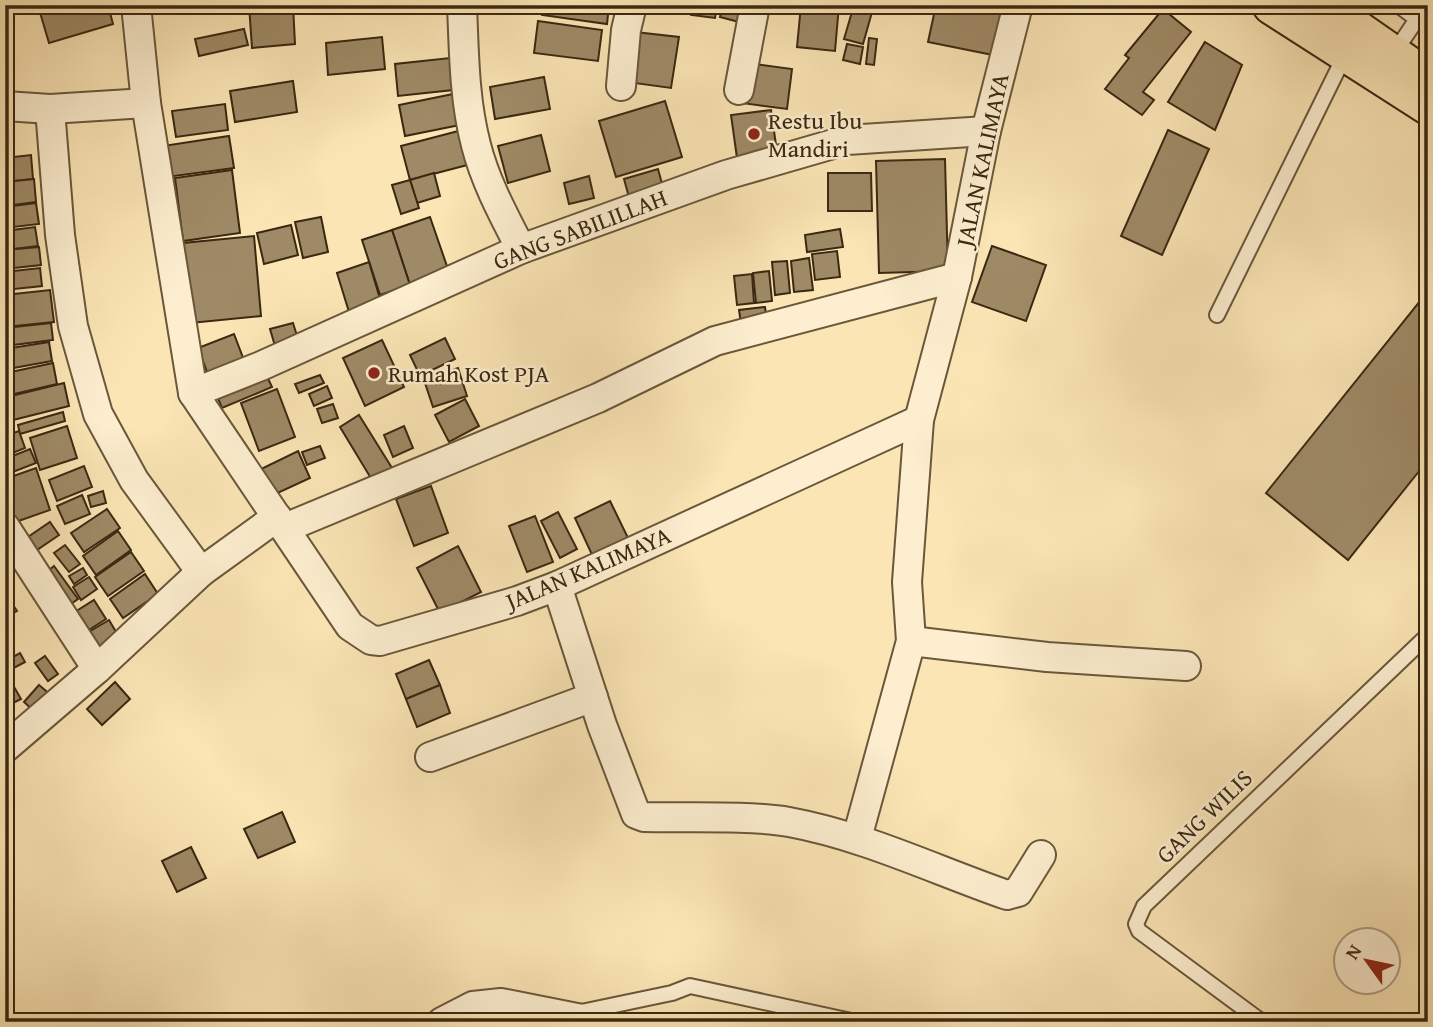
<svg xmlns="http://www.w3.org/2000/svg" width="1433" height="1027" font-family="'Gentium Book Plus',serif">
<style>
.building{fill:#9e8a66;stroke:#3a2811;stroke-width:2}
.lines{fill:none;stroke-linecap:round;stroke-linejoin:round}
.lane-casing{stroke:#6a573a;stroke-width:18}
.street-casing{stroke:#6a573a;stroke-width:32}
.primary-casing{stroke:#3a2811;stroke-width:42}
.lane{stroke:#fceecf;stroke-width:14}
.street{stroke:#fceecf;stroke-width:28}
.primary{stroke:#fbe5b5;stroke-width:38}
.poi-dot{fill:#8f2418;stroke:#fceecf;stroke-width:2.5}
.labels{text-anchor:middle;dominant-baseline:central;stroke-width:5;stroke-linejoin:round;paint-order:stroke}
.poi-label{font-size:24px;fill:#3a2811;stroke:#fceecf;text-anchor:start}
.street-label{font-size:24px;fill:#3a2811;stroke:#fceecf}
</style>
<rect width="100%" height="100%" fill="#fbe5b5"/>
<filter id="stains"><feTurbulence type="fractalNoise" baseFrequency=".00286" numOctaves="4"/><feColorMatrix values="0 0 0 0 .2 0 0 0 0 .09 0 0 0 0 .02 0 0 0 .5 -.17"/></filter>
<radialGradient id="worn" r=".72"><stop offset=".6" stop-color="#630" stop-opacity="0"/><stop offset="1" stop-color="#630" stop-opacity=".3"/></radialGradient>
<g class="building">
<polygon points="50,5 108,5 113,24 49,43 39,9"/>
<polygon points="249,5 293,5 295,44 252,48"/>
<polygon points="543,5 609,5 607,24 542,15"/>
<polygon points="692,5 717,5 715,18 691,15"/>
<polygon points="723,5 744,5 739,22 720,17"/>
<polygon points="801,5 839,5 835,51 797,47"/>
<polygon points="854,5 874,5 863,44 844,39"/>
<polygon points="936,5 1009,5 998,56 928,42"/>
<polygon points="1163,9 1191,32 1143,92 1154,100 1142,115 1105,89 1129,58 1125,55"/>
<polygon points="538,21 602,30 598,61 534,53"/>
<polygon points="244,29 248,45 199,56 195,39"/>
<polygon points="635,32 679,37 671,88 627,82"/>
<polygon points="382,37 385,69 328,75 326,43"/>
<polygon points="869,38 877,39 874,65 866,64"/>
<polygon points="1205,42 1242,65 1215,130 1168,102"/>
<polygon points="847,44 863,47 860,64 843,60"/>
<polygon points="450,58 453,90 398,96 395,64"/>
<polygon points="747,63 792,69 787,109 742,103"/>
<polygon points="544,77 550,109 495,119 490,87"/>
<polygon points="293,81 297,112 235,122 230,91"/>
<polygon points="458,93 465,124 405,136 399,105"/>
<polygon points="665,101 682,157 616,177 599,121"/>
<polygon points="225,104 228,130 176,137 172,111"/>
<polygon points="771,110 777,152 737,158 731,115"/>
<polygon points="466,129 475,163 410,180 401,146"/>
<polygon points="1168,130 1209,149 1162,255 1121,236"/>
<polygon points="541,135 550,171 508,183 498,146"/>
<polygon points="229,136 234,168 167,177 163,146"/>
<polygon points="31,155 33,179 5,182 5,158"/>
<polygon points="945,159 948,271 879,273 876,161"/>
<polygon points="658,169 664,191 630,201 624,179"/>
<polygon points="232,170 240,233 183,241 175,178"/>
<polygon points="434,173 440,196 417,203 410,180"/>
<polygon points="828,173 871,173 872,211 828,211"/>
<polygon points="589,176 594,198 569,204 564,183"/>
<polygon points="34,179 36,202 5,206 5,182"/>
<polygon points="410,180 419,208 401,214 392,185"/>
<polygon points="36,203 39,224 5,228 5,207"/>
<polygon points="321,217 328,252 303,258 295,222"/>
<polygon points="430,217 449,272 410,285 392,230"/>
<polygon points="291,225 298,255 264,264 257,233"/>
<polygon points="35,227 38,246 5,250 5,231"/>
<polygon points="840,229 843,247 807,252 805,235"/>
<polygon points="392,230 410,285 380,295 362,240"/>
<polygon points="254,236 261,316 191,323 183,243"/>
<polygon points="992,246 1046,265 1026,321 972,302"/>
<polygon points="39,247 41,265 5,269 5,250"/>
<polygon points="837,251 840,277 815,280 812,254"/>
<polygon points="809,258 813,290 794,292 791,261"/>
<polygon points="787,261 790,293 775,295 772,262"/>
<polygon points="369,262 381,302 349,312 337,273"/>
<polygon points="40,268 42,286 5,290 5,272"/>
<polygon points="769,271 772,301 756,303 753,273"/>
<polygon points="752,274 754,303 737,305 734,276"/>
<polygon points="50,290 54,322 5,327 5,295"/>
<polygon points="1428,291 1428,460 1348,560 1266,493"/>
<polygon points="765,307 767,321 741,324 739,310"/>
<polygon points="51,323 53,340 5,346 5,328"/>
<polygon points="293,323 298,339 275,346 270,329"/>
<polygon points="234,334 245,363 209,377 198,348"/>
<polygon points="445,338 455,359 420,376 410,355"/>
<polygon points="382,340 404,387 365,406 343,358"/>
<polygon points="49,342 52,361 8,369 5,349"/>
<polygon points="53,363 57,384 10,395 6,373"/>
<polygon points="458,368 467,396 433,407 424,380"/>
<polygon points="265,372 272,387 222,408 216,393"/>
<polygon points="320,375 324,383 299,393 295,384"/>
<polygon points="64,383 69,406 13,420 7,397"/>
<polygon points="327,386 332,398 314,406 309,394"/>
<polygon points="277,389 295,437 259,451 241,403"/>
<polygon points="465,399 479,426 449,442 435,415"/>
<polygon points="333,404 338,418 322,423 317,409"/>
<polygon points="9,411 14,430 5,433 5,412"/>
<polygon points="63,412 65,421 20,434 18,425"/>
<polygon points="359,415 392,468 372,480 340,427"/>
<polygon points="67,426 77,458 40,470 30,438"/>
<polygon points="404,426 413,448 393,457 384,435"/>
<polygon points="19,431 25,448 5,456 5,436"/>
<polygon points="320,446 325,458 307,465 302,452"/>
<polygon points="30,449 36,463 5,475 5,459"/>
<polygon points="298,451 310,478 269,497 257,471"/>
<polygon points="84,466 92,487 57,501 49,480"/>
<polygon points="36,468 50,510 7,525 5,479"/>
<polygon points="431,486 448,533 414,546 396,499"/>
<polygon points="103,491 106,503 91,507 88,496"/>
<polygon points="82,495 90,514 65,524 57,506"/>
<polygon points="610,501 630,542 594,559 575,518"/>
<polygon points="107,509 120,528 84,552 71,533"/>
<polygon points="558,512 577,549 560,558 541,521"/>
<polygon points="535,516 553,562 527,572 509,526"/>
<polygon points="50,522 59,535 34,552 25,539"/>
<polygon points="118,531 131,550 96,575 83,556"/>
<polygon points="65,545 80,564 69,572 54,553"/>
<polygon points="458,546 481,592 440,613 417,568"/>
<polygon points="131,552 144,571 108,596 95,577"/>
<polygon points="54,566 78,599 65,608 42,576"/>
<polygon points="83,568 87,575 74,584 69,576"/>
<polygon points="145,574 158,594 123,618 110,599"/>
<polygon points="89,577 97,589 81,600 73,587"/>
<polygon points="5,593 17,611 5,618"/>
<polygon points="94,600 106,619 81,635 70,615"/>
<polygon points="109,620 123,644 96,660 82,636"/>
<polygon points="5,639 14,651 5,658"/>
<polygon points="20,653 25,662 12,669 7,660"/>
<polygon points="45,656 58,674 48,681 35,663"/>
<polygon points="429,660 440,685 406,699 396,674"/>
<polygon points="115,682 130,699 102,725 87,709"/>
<polygon points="13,685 21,699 5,707 5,689"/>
<polygon points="39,685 51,695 35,712 24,702"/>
<polygon points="440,685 450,713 417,727 406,699"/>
<polygon points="282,812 295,842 258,858 244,829"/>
<polygon points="191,847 206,878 177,892 162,861"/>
</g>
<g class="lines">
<g class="lane-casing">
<g id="lane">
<polyline points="1394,53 1417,19 1398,5"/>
<polyline points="1217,315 1345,55"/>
<polyline points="581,1012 672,993 690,986 856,1022"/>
<polyline points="1262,1022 1139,931 1136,924 1144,906 1428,635"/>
</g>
</g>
<g class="street-casing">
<g id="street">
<polyline points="136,5 146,103 193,393 350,626 371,640 380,641 517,601 557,586 919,420"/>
<path d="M 462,5 C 464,52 464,99 476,145 C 485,181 504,216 521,249"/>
<polyline points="621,86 626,30 632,5"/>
<polyline points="739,90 755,5"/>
<polyline points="5,106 50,109 146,103"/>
<polyline points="50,109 60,235 73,326 98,414 134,480 201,572"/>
<polyline points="193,393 261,366 521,249 726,175 847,140 986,131"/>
<polyline points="5,527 97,669"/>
<polyline points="285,528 598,398 715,341 957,277"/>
<path d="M 557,586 L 602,725 L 636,814 L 644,817 C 687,818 748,815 789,822 C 865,836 935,870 1007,895 L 1018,892 L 1041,855"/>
<polyline points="911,641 1047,657 1186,666"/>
<polyline points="5,748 97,669 201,572 277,517"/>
<polyline points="430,757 593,697"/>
<polyline points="857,838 911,641 907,582 919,420 957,277 986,131 1018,5"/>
<polyline points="442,1022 473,1006 501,1003 597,1022"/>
</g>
</g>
<g class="primary-casing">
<g id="primary">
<polyline points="1272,5 1428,105"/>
<polyline points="1321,5 1406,64"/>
</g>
</g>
<use href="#lane" class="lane"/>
<use href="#street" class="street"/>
<use href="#primary" class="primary"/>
</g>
<g class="poi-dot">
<circle cx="754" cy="134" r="7"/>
<circle cx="374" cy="373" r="7"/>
</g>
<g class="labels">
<g class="poi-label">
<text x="768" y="120">Restu Ibu<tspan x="768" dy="28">Mandiri</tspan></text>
<text x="388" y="373">Rumah Kost PJA</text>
</g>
<g class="street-label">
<text transform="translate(982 160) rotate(-78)">JALAN KALIMAYA</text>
<text transform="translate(580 229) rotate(-21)">GANG SABILILLAH</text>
<text transform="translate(588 568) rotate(-23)">JALAN KALIMAYA</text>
<text transform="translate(1204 816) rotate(-44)">GANG WILIS</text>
</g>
</g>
<rect width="1433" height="1027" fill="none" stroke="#fbe5b5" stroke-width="28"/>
<rect x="7" y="7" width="1419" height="1013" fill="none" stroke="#3a2811" stroke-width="3.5"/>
<rect x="14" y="14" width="1405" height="999" fill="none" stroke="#3a2811" stroke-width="2"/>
<g transform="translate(1367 961) rotate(303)"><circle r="33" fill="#fceecf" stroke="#ae9f83" stroke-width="2"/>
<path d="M0-5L12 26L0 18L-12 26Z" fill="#8f2418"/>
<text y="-10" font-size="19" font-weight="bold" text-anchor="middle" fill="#3a2811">N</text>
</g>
<rect width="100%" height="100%" filter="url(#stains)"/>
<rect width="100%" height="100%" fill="url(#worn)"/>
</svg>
